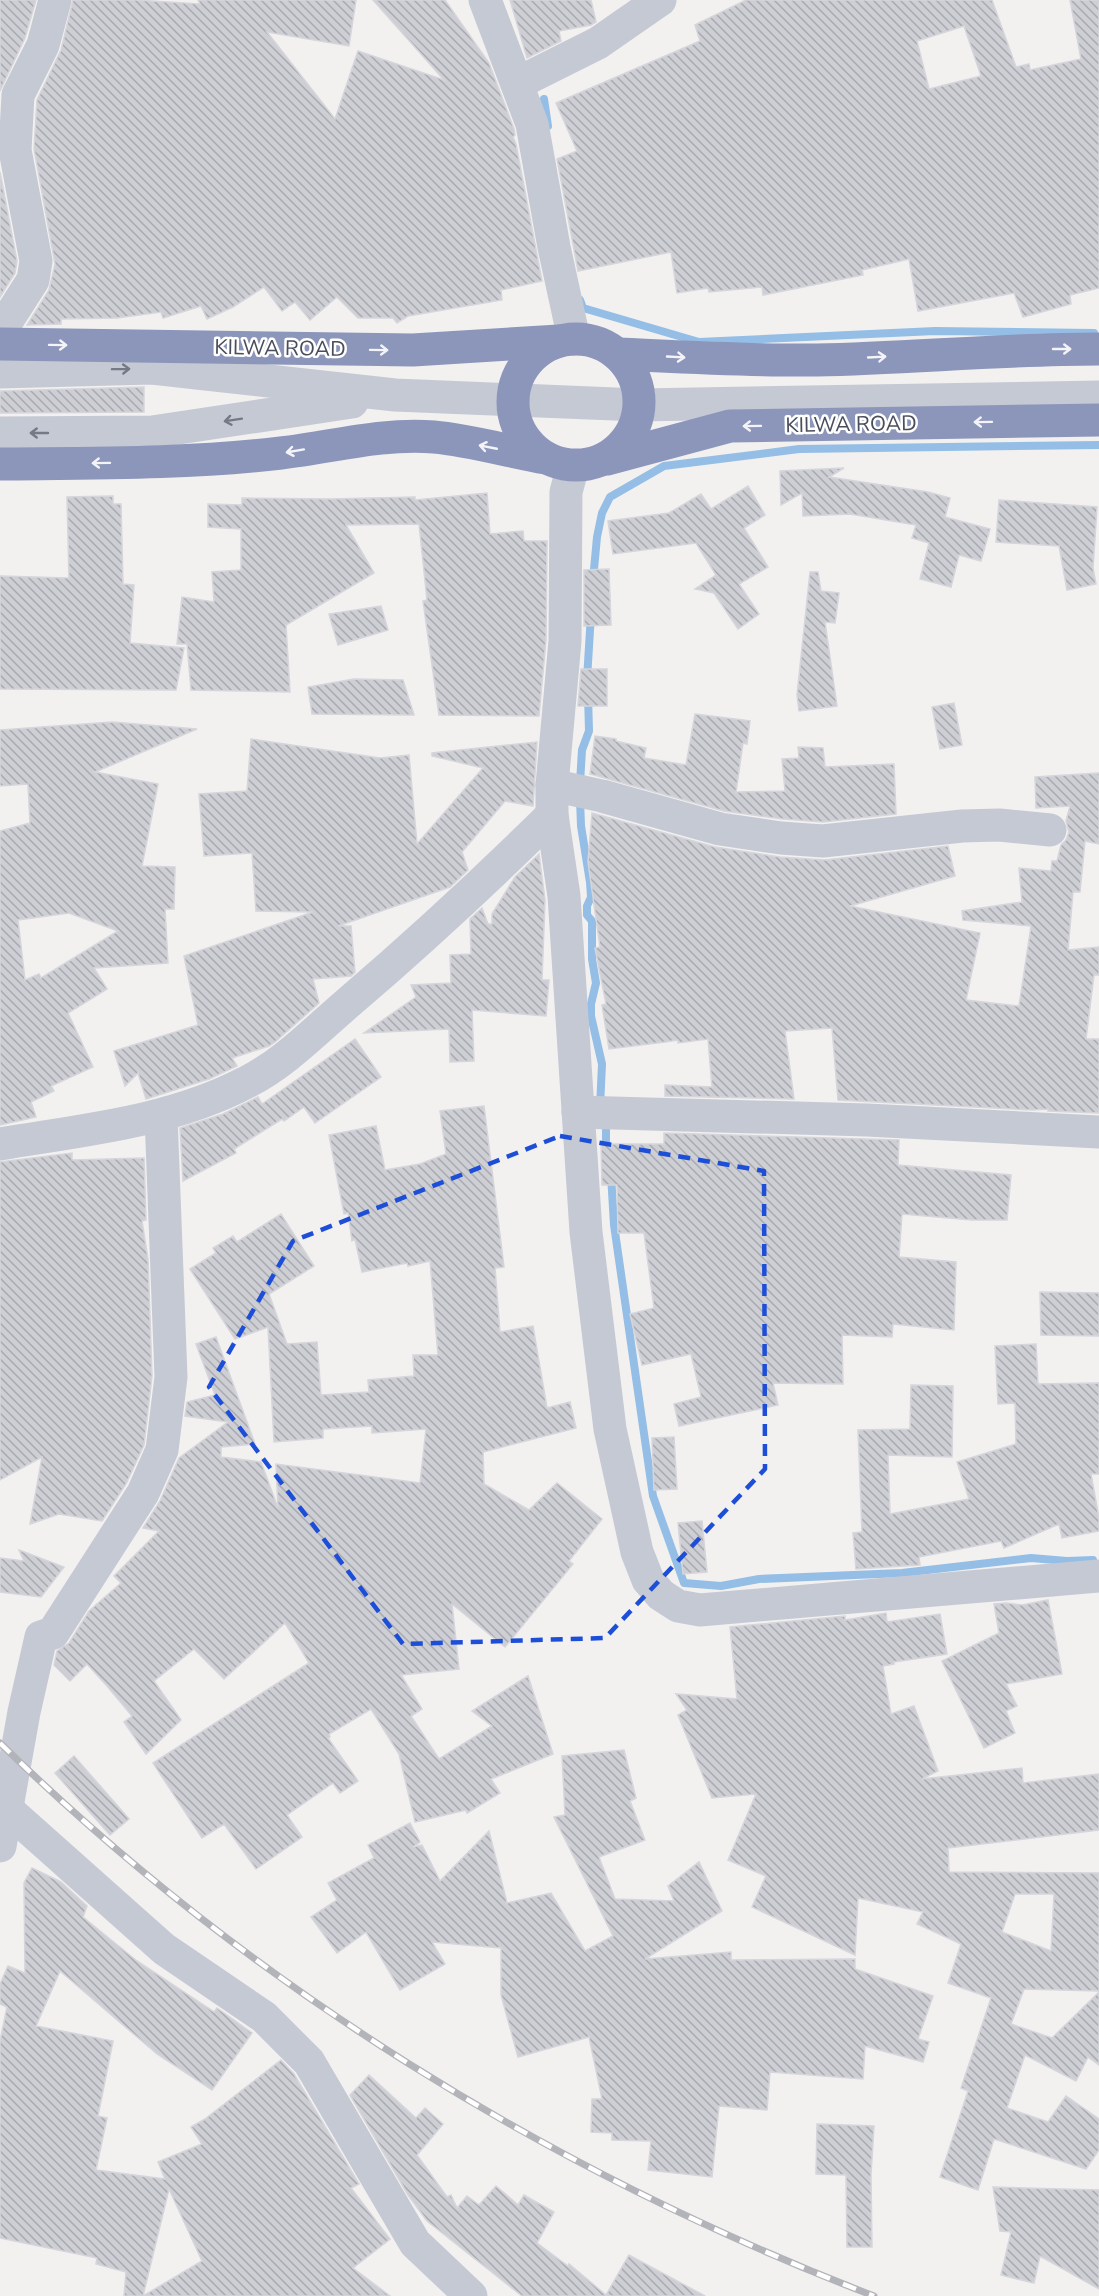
<svg xmlns="http://www.w3.org/2000/svg" width="1099" height="2296" font-family="'Nunito Sans',sans-serif">
<style>
.lines{fill:none;stroke-linecap:round;stroke-linejoin:round}
.stream{stroke:#94bee5;stroke-width:8}
.building{fill:url(#building-back-hatch);stroke:#d5d5db;stroke-width:1.5;fill-rule:evenodd}
.minor{stroke:#c5c9d4;stroke-width:33}
.highway{stroke:#8c96ba;stroke-width:33}
.rail-casing{stroke:#b3b4ba;stroke-width:7}
.rail{stroke:#fff;stroke-width:4.5;stroke-dasharray:14;stroke-linecap:butt}
.oneway{stroke:#f4f4f8}
.oneway2{stroke:#757986}
.marked{fill:none;stroke:#1d4ed8;stroke-width:4.5;stroke-dasharray:12 8;stroke-linejoin:round}
.labels{text-anchor:middle;dominant-baseline:central;stroke-width:5;stroke-linejoin:round;paint-order:stroke}
.street-label{font-size:21px;fill:#4a4e5c;stroke:#fff}
</style>
<defs>
<pattern id="building-back-hatch" width="6" height="6" patternUnits="userSpaceOnUse" patternTransform="scale(1.5)"><rect width="6" height="6" fill="#ceced5"/><path d="M-1 5l2 2M0 0l6 6M5-1l2 2" fill="none" stroke="#a9a9b0"/></pattern>
</defs>
<rect width="100%" height="100%" fill="#f2f1f0"/>
<g class="lines">
<g class="stream">
<polyline points="544,99 548,126"/>
<polyline points="580,300 583,308 699,342 935,331 1094,333"/>
<polyline points="593,580 597,537 602,513 610,497 664,466 799,449 1099,445"/>
<polyline points="587,679 591,614"/>
<polyline points="580,783 582,750 589,731 588,695"/>
<polyline points="580,799 581,826 590,882 591,897 587,906 587,915 592,921 592,959 596,983 591,1004 591,1016 602,1064 600,1107"/>
<polyline points="602,1119 606,1129 606,1154"/>
<polyline points="611,1175 614,1225 653,1496 684,1583 721,1586 759,1579 902,1573 1031,1558 1067,1561 1093,1560"/>
</g>
</g>
<g class="building">
<polygon points="0,0 36,0 25,38 0,91"/>
<polygon points="73,0 136,0 200,4 198,0 356,0 349,46 267,32 335,119 358,51 444,80 373,0 445,0 489,63 514,129 515,135 513,137 516,144 542,281 501,290 502,300 408,316 397,323 393,318 358,318 337,297 310,320 295,302 282,311 264,287 233,307 207,319 201,306 163,318 161,312 117,318 61,319 61,324 27,325 49,290 55,264 34,149 37,100 61,50"/>
<polygon points="510,0 591,0 596,22 591,25 559,31 561,41 527,58"/>
<path d="M 746,0 L 992,0 L 1016,67 L 1029,64 L 1030,70 L 1081,59 L 1070,0 L 1099,0 L 1099,288 L 1070,295 L 1071,304 L 1023,317 L 1014,293 L 918,311 L 909,259 L 862,270 L 863,275 L 763,295 L 762,287 L 709,292 L 708,288 L 677,293 L 671,252 L 578,271 L 557,159 L 577,151 L 556,103 L 700,41 L 695,25 ZM 964,26 L 981,76 L 929,89 L 917,41 Z"/>
<polygon points="0,172 17,261 15,273 0,297"/>
<polygon points="144,387 144,412 0,413 0,391"/>
<polygon points="844,468 829,477 928,492 950,498 945,517 990,529 981,561 959,555 951,587 920,579 929,543 912,538 916,525 850,514 803,516 802,493 781,505 780,471"/>
<polygon points="748,486 765,515 744,528 768,567 739,584 759,614 738,629 714,593 695,589 716,575 696,543 613,554 608,521 669,513 701,494 711,509"/>
<polygon points="487,493 490,534 523,531 524,541 547,541 546,640 539,716 439,715 423,601 427,600 419,524 346,525 374,573 286,625 290,692 191,690 187,644 177,644 182,597 214,602 212,572 241,570 241,529 208,527 208,504 242,505 242,498 331,499 415,497 415,500"/>
<polygon points="113,496 113,504 121,504 123,584 134,585 130,643 184,648 176,690 0,689 0,576 69,578 67,497"/>
<polygon points="999,500 1097,507 1093,568 1096,584 1067,590 1059,546 996,542"/>
<polygon points="609,569 611,625 584,626 584,570"/>
<polygon points="810,572 818,572 821,591 839,593 835,623 825,622 837,706 799,711 797,695"/>
<polygon points="381,606 388,630 338,645 329,614"/>
<polygon points="581,669 607,669 607,706 578,706"/>
<polygon points="354,679 403,680 414,715 312,714 308,687"/>
<polygon points="954,703 962,745 940,749 932,707"/>
<polygon points="695,714 750,721 747,744 743,743 736,792 785,791 782,759 799,758 798,747 823,748 825,767 894,764 896,814 823,822 783,819 724,811 590,774 595,736 616,739 616,741 646,748 644,758 686,765"/>
<path d="M 112,722 L 197,729 L 95,772 L 158,784 L 142,866 L 175,867 L 174,909 L 165,909 L 168,963 L 94,968 L 107,989 L 68,1013 L 93,1067 L 51,1086 L 54,1091 L 31,1102 L 36,1117 L 0,1125 L 0,831 L 30,823 L 28,784 L 0,786 L 0,730 ZM 69,913 L 118,931 L 41,978 L 39,974 L 25,980 L 18,920 Z"/>
<polygon points="251,739 380,758 409,755 417,844 483,768 432,756 432,753 537,742 533,806 505,801 462,852 468,870 450,887 338,926 351,926 355,972 351,976 313,979 319,1003 275,1042 269,1046 232,1058 237,1066 209,1079 146,1099 138,1073 125,1086 114,1051 198,1025 184,956 313,912 256,911 252,853 204,856 199,794 247,791"/>
<polygon points="1099,773 1099,844 1085,841 1080,892 1073,892 1068,950 1099,947 1099,975 1094,975 1086,1039 1099,1039 1099,1113 1048,1111 1048,1109 1032,1110 838,1100 832,1028 785,1031 794,1099 665,1096 665,1085 712,1087 708,1039 678,1043 678,1040 665,1042 609,1049 602,1005 606,1004 595,948 600,947 588,862 592,813 715,847 780,857 825,860 948,846 955,876 850,906 980,933 966,1000 1019,1006 1031,926 963,920 962,911 1022,902 1019,868 1051,871 1052,861 1057,861 1061,845 1066,840 1069,832 1066,821 1070,806 1036,808 1035,777"/>
<polygon points="539,854 545,900 542,980 549,980 546,1016 472,1010 474,1061 450,1062 449,1029 364,1033 416,997 411,985 451,983 450,955 471,954 470,919 482,908 488,924 492,924 492,914 515,877"/>
<polygon points="355,1039 381,1077 315,1123 304,1107 284,1121 282,1119 234,1149 236,1153 183,1181 180,1128 223,1114 258,1097 262,1104"/>
<polygon points="484,1106 504,1267 495,1268 500,1332 533,1326 547,1408 570,1402 576,1428 483,1452 484,1484 529,1510 557,1483 602,1519 569,1561 573,1564 505,1647 452,1604 459,1669 401,1675 422,1709 411,1716 439,1759 492,1726 472,1711 528,1676 553,1754 491,1779 500,1793 467,1813 466,1810 415,1822 399,1754 371,1709 329,1734 330,1737 328,1738 358,1781 340,1793 333,1783 287,1815 302,1837 256,1869 224,1824 202,1838 153,1763 309,1663 285,1623 224,1679 194,1649 154,1681 181,1720 146,1754 124,1722 132,1716 107,1686 87,1664 70,1681 54,1665 57,1651 69,1643 89,1611 121,1583 114,1576 159,1531 143,1528 160,1501 179,1458 228,1422 185,1416 187,1402 215,1395 196,1344 216,1337 255,1444 221,1447 221,1457 261,1462 278,1508 276,1464 420,1483 426,1429 372,1433 372,1426 323,1429 323,1438 274,1442 268,1327 235,1339 190,1269 216,1253 213,1248 233,1236 237,1242 281,1214 314,1266 269,1294 287,1344 317,1342 321,1395 369,1392 368,1380 414,1376 413,1355 438,1355 430,1261 408,1266 407,1263 362,1272 355,1239 352,1241 348,1213 344,1214 329,1135 376,1126 385,1170 420,1164 446,1154 440,1111"/>
<polygon points="664,1133 899,1140 898,1165 1011,1175 1007,1220 972,1220 902,1214 899,1257 956,1262 954,1330 893,1324 892,1337 842,1335 843,1384 773,1383 778,1405 679,1426 674,1404 701,1397 691,1354 642,1365 630,1314 654,1308 644,1233 618,1233 617,1185 602,1185 601,1144 664,1144"/>
<polygon points="72,1153 72,1160 144,1158 146,1220 142,1221 148,1259 152,1376 144,1445 126,1484 102,1521 59,1514 30,1524 42,1457 0,1480 0,1162"/>
<polygon points="1040,1292 1099,1293 1099,1336 1041,1335"/>
<polygon points="1036,1344 1038,1384 1099,1383 1099,1474 1091,1474 1099,1518 1099,1531 1062,1538 1059,1524 1004,1548 1001,1541 919,1557 920,1565 856,1569 853,1533 862,1532 858,1430 910,1429 911,1385 953,1386 952,1457 888,1455 890,1514 969,1499 957,1462 1016,1444 1015,1403 998,1404 995,1346"/>
<polygon points="674,1437 677,1489 654,1490 652,1438"/>
<polygon points="702,1521 707,1572 683,1574 678,1523"/>
<polygon points="19,1550 64,1567 41,1597 0,1592 0,1558 24,1561"/>
<polygon points="1048,1600 1062,1674 1006,1684 1017,1706 1006,1711 1015,1733 984,1748 942,1661 999,1633 994,1604 1006,1603 1022,1605"/>
<path d="M 886,1613 L 887,1622 L 940,1614 L 947,1654 L 894,1662 L 894,1664 L 883,1666 L 891,1714 L 914,1706 L 938,1771 L 922,1779 L 1022,1768 L 1023,1783 L 1099,1774 L 1099,1830 L 948,1848 L 949,1872 L 1099,1873 L 1099,1991 L 1024,1989 L 1011,2024 L 1052,2038 L 1099,1992 L 1099,2065 L 1088,2057 L 1076,2081 L 1025,2055 L 1007,2108 L 1048,2122 L 1066,2096 L 1099,2119 L 1099,2150 L 1086,2169 L 994,2139 L 978,2190 L 940,2177 L 968,2091 L 961,2088 L 991,1998 L 948,1983 L 961,1944 L 917,1924 L 923,1912 L 858,1898 L 855,1955 L 752,1907 L 766,1876 L 728,1860 L 756,1794 L 712,1798 L 678,1715 L 687,1710 L 676,1694 L 737,1699 L 730,1627 L 845,1616 L 845,1620 ZM 1015,1894 L 1054,1894 L 1051,1951 L 1002,1932 Z"/>
<polygon points="624,1750 636,1798 630,1801 645,1840 599,1857 615,1899 674,1901 668,1886 699,1862 722,1911 645,1959 731,1952 731,1960 855,1959 855,1969 933,1996 918,2039 929,2042 923,2062 865,2046 863,2079 770,2072 767,2110 719,2106 712,2177 648,2170 651,2141 612,2140 612,2133 591,2132 592,2099 602,2099 589,2037 518,2057 501,1995 501,1948 432,1942 445,1964 400,1990 366,1932 337,1953 311,1917 337,1900 328,1883 374,1858 368,1845 410,1823 420,1842 413,1847 422,1845 440,1881 489,1831 507,1903 551,1893 585,1951 613,1936 554,1817 565,1815 562,1756"/>
<polygon points="74,1756 129,1819 110,1835 55,1773"/>
<polygon points="32,1868 61,1882 87,1906 83,1917 137,1961 214,2012 217,2008 252,2033 212,2090 157,2054 60,1971 36,2026 113,2041 98,2116 107,2118 96,2170 165,2179 158,2162 202,2144 191,2127 205,2119 281,2060 294,2074 359,2184 351,2188 390,2239 353,2268 390,2296 143,2296 202,2261 169,2189 143,2296 124,2296 126,2272 96,2264 97,2258 0,2238 0,2041 7,2007 0,2004 0,1984 8,1966 25,1973 24,1883"/>
<polygon points="369,2075 416,2118 425,2108 443,2124 417,2155 447,2197 451,2195 457,2208 467,2196 479,2205 496,2186 518,2205 524,2195 554,2212 537,2243 568,2266 569,2264 606,2295 629,2255 705,2296 522,2296 427,2221 408,2195 350,2095"/>
<polygon points="817,2124 874,2126 871,2175 872,2247 847,2247 846,2175 816,2174"/>
<polygon points="993,2187 1099,2190 1099,2289 1040,2256 1034,2283 1001,2275 1011,2232 1000,2231"/>
</g>
<g class="lines">
<g class="minor">
<polyline points="485,0 532,124 554,247 574,339"/>
<polyline points="518,83 598,43 660,0"/>
<polyline points="0,343 3,327 33,280 36,261 15,150 18,95 43,45 55,0"/>
<polyline points="0,372 152,368 395,395 639,405 1099,397"/>
<polyline points="0,433 152,432 352,402"/>
<polyline points="573,466 566,492 565,641 552,785 552,815 564,896 586,1232 610,1429 637,1552 648,1580 661,1595 678,1606 700,1610 1099,1576"/>
<polyline points="552,785 602,796 720,829 781,838 823,841 962,826 999,825 1050,830"/>
<polyline points="578,1112 867,1120 1099,1132"/>
<path d="M 0,1144 C 83,1130 170,1122 245,1083 C 284,1064 316,1030 349,1002 C 419,942 486,880 552,815"/>
<polyline points="0,1803 164,1949 264,2017 309,2062 415,2243 471,2296"/>
<polyline points="0,1846 24,1712 41,1637 53,1633 143,1493 162,1450 171,1377 161,1116"/>
</g>
<g class="highway">
<circle cx="576" cy="402" r="63"/>
<polyline points="0,344 413,350 559,341"/>
<path d="M 618,354 C 684,357 751,361 817,360 C 911,358 1005,349 1099,349"/>
<polyline points="607,459 730,426 1099,420"/>
<path d="M 0,464 C 94,463 188,464 281,453 C 334,447 379,433 434,437 C 469,440 511,452 546,458"/>
</g>
<g class="rail-casing">
<path id="rail" d="M 0,1743 C 248,1985 551,2172 874,2296"/>
</g>
<use href="#rail" class="rail"/>
</g>
<defs><path id="oneway-shaft" d="M-6 0H5M1.5-3L5.5 0L1.5 3" fill="none" stroke-width="1.6" stroke-linecap="round" stroke-linejoin="round" transform="scale(1.5)"/></defs>
<g class="oneway">
<use href="#oneway-shaft" transform="translate(58 345) rotate(1)"/>
<use href="#oneway-shaft" transform="translate(1062 349)"/>
<use href="#oneway-shaft" transform="translate(379 350) rotate(1)"/>
<use href="#oneway-shaft" transform="translate(676 357) rotate(3)"/>
<use href="#oneway-shaft" transform="translate(877 357) rotate(-3)"/>
<use href="#oneway-shaft" transform="translate(983 422) rotate(179)"/>
<use href="#oneway-shaft" transform="translate(752 426) rotate(179)"/>
<use href="#oneway-shaft" transform="translate(488 447) rotate(-169)"/>
<use href="#oneway-shaft" transform="translate(295 451) rotate(170)"/>
<use href="#oneway-shaft" transform="translate(101 463) rotate(179)"/>
</g>
<g class="oneway2">
<use href="#oneway-shaft" transform="translate(121 369) rotate(-1)"/>
<use href="#oneway-shaft" transform="translate(233 420) rotate(171)"/>
<use href="#oneway-shaft" transform="translate(39 433) rotate(180)"/>
</g>
<path class="marked" d="M 560,1136 L 764,1171 L 765,1469 L 605,1638 L 403,1644 L 209,1387 L 293,1241 Z"/>
<g class="labels">
<g class="street-label">
<text transform="translate(280 348) rotate(1)">KILWA ROAD</text>
<text transform="translate(851 424) rotate(-1)">KILWA ROAD</text>
</g>
</g>
</svg>
